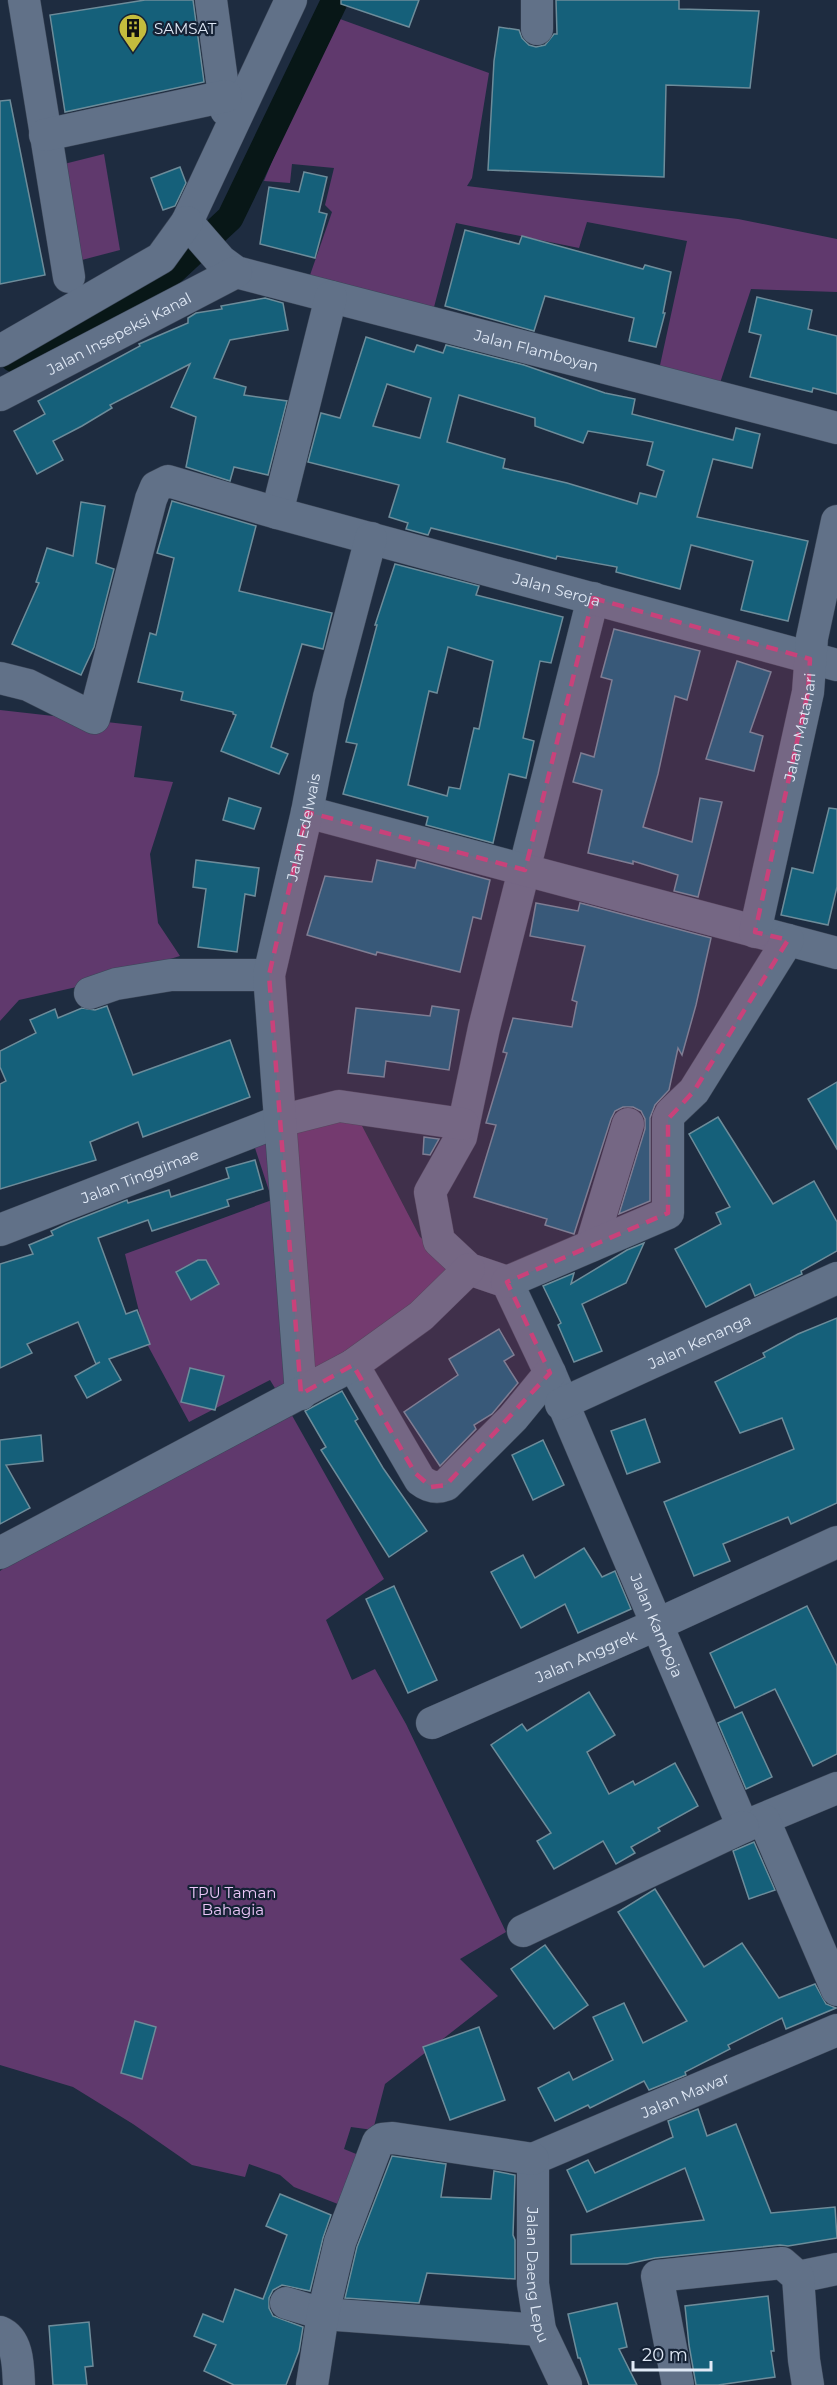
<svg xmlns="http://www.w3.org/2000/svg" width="837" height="2385" font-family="Montserrat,sans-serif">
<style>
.green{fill:#60396d}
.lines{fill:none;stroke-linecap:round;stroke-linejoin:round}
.canal{stroke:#081717;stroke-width:27}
.building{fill:#15607a;stroke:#6d8c9a;stroke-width:1.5;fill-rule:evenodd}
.minor-casing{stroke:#3c4758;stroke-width:33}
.minor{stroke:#617188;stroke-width:32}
.marked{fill:#c8427a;fill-opacity:0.2;stroke:#c8427a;stroke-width:4.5;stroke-dasharray:12 8;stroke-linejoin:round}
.labels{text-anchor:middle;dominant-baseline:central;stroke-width:4.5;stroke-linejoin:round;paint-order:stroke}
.poi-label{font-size:15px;fill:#e0e9f6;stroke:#152235;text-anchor:start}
.street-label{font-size:15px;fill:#e0e9f6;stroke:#152235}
.park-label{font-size:15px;fill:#ecc7f9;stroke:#152235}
</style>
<rect width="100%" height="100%" fill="#1e2c40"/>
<g class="green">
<polygon points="340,19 489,73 472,178 467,186 738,219 837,239 837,292 751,289 720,383 659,370 687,241 587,222 579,248 456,223 433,311 309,278 332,212 325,205 334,168 292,164 290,183 264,181 282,137"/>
<polygon points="104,154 120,250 78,261 60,165"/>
<polygon points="0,710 142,726 134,777 173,782 150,854 158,923 180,956 81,986 19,1000 0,1021"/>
<polygon points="297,1119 361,1124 420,1237 469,1278 285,1403 384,1579 326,1620 352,1680 375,1669 406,1724 506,1932 460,1959 498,1996 385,2084 373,2130 351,2127 344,2149 366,2158 343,2206 294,2187 280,2175 249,2164 245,2177 192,2165 133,2124 73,2087 0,2065 0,1571 32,1547 284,1403 270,1380 189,1422 147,1344 125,1254 272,1200 255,1148 260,1140"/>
</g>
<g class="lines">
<polyline class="canal" points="14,359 161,282 230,218 335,0"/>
</g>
<g class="building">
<polygon points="145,0 193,0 204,82 65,112 50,15"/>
<polygon points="341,0 419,0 409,27 341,4"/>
<polygon points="556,0 679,0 679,9 759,11 750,88 666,85 664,177 488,170 494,61 499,27 519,30 522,38 529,45 536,47 545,45 554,34 557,34"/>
<polygon points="10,100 45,275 0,284 0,101"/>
<polygon points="180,167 186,183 175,206 163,210 151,178"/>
<polygon points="304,172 327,177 319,212 327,214 315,258 260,244 269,187 299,192"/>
<polygon points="465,230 519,244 522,236 643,269 645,265 671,272 663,313 665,313 656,347 629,341 634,318 545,296 534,331 445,306"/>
<polygon points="757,297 812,310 808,329 837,336 837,394 813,388 812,392 750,377 761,335 749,332"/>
<polygon points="265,298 283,303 288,330 230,340 214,378 246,387 244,395 287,401 268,475 234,467 230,481 186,467 196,417 171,407 190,364 110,405 112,408 82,426 53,441 63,460 37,474 14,431 45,414 38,401 140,346 139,344 188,323 188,318 196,313 222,309 221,306"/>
<path d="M 366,337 L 414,352 L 417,345 L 443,353 L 446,345 L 524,365 L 605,393 L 635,399 L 632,414 L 733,440 L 736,428 L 760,434 L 752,468 L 713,459 L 697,517 L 808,541 L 788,621 L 741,610 L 753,561 L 691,545 L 680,589 L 616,572 L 617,567 L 557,556 L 556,559 L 431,528 L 428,535 L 406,529 L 408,523 L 389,517 L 399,485 L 308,462 L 321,413 L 340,418 ZM 387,384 L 431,398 L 420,438 L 373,426 ZM 459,395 L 535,418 L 535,426 L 583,443 L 588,431 L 653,442 L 647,465 L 664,471 L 656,497 L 640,493 L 637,504 L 567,483 L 503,468 L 505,459 L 447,442 Z"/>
<polygon points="172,501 256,526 239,591 332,613 323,649 302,644 271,747 288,754 279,774 221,751 236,715 233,714 233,712 181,700 183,692 138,682 150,633 156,635 174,558 157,553"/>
<polygon points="81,502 105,506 96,563 114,569 94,647 81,675 12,644 39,583 36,582 47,548 73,556"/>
<path d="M 395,564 L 479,586 L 476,595 L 563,617 L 551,663 L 540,661 L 523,738 L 534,741 L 526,778 L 509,774 L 493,843 L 426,825 L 428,817 L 343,794 L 357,744 L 346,742 L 377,625 L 375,625 ZM 448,647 L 493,661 L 479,729 L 474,728 L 460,789 L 449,787 L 447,796 L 408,785 L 429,691 L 437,693 Z"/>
<polygon points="614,629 700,651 687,700 675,696 658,774 643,827 692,842 700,798 722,802 698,897 674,891 678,875 633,861 633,864 588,853 602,790 573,782 581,753 594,757 612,680 601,677"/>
<polygon points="737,661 771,672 750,732 763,736 754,771 706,759"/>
<polygon points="229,798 261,808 254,829 223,820"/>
<polygon points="829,808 837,809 837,887 828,925 781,915 792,868 813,873"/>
<polygon points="196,860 259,868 255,896 245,894 237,952 198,947 206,889 193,887"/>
<polygon points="377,860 415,868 417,860 490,880 481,919 473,917 460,972 377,952 376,955 307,935 325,876 372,882"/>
<polygon points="536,903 578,911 580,903 711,938 696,1005 682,1055 678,1048 669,1090 655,1105 650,1118 650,1201 619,1214 645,1129 645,1119 641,1111 633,1107 623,1107 615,1111 611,1119 574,1234 545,1225 547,1219 474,1197 496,1125 486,1123 507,1053 503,1052 513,1018 572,1027 577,1002 572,1000 585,946 530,936"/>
<polygon points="107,1006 133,1075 230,1040 250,1097 143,1137 138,1122 90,1142 96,1160 0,1189 0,1084 6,1081 0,1067 0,1051 36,1033 30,1020 55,1009 58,1018 82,1008 95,1010"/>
<polygon points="432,1006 459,1010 449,1070 386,1061 384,1077 348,1073 356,1008 430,1016"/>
<polygon points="837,1082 837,1149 808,1099"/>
<polygon points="718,1117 773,1204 814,1181 837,1222 837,1251 801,1271 802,1274 755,1296 750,1284 706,1307 675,1249 721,1224 716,1213 730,1207 689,1134"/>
<polygon points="424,1137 439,1139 430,1155 423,1154"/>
<polygon points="255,1160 263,1189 227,1200 229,1206 152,1231 148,1220 98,1238 126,1314 137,1310 150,1344 109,1359 121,1380 87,1398 75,1376 100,1362 96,1364 78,1322 27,1344 32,1353 0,1368 0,1264 33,1254 29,1245 53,1235 51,1231 66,1224 127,1200 128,1203 169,1190 171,1197 229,1178 226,1168"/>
<polygon points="644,1243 626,1283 582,1304 602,1351 574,1362 558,1325 561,1323 543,1286 574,1273 571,1284 627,1250"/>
<polygon points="198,1260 206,1260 219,1284 191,1300 176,1272"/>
<polygon points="837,1318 837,1503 791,1524 788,1517 723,1544 730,1561 694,1576 664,1502 794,1449 782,1418 740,1433 715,1382 765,1357 763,1353 798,1334"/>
<polygon points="499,1329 514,1355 504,1361 518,1383 492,1414 474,1425 476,1429 440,1466 404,1412 458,1375 449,1359"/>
<polygon points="190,1368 224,1376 215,1410 181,1402"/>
<polygon points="342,1391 358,1419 355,1421 383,1468 427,1531 389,1557 321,1450 326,1447 305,1411"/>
<polygon points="645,1419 660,1462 627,1474 611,1431"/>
<polygon points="41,1435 43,1461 6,1465 30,1508 0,1524 0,1440"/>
<polygon points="543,1440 564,1485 533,1500 512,1455"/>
<polygon points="584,1548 602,1577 615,1571 631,1609 578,1633 565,1604 521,1628 491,1572 523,1555 535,1578"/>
<polygon points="394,1586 437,1680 408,1693 366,1599"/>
<polygon points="807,1606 837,1666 837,1754 813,1766 775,1689 735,1708 710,1653"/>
<polygon points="589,1692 615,1735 587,1752 609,1794 633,1781 635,1785 675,1763 698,1806 658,1828 660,1831 631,1847 635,1853 616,1864 603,1841 554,1869 537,1841 551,1833 491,1745 522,1724 527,1731"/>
<polygon points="742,1712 772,1777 746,1789 718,1723"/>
<polygon points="754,1842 775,1890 749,1899 733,1851"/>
<polygon points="655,1889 704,1967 742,1943 779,1998 815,1984 826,2004 836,2008 786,2029 782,2018 728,2045 730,2049 685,2072 686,2075 649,2090 644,2081 590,2108 588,2105 555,2121 538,2088 569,2072 573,2080 613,2060 593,2017 624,2003 643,2043 687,2021 618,1912"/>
<polygon points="545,1945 588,2005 554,2029 511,1969"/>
<polygon points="135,2021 156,2027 142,2079 121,2073"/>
<polygon points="479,2027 505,2100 450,2120 423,2047"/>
<polygon points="698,2109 707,2136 736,2124 771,2213 835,2207 837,2238 788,2246 780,2245 655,2258 627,2264 571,2264 571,2235 704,2220 685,2168 587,2212 567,2170 588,2160 595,2173 673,2137 668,2121"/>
<polygon points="392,2156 446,2164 441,2197 491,2199 494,2171 515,2175 513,2235 515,2240 515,2279 427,2273 419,2303 345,2298 357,2247"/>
<polygon points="280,2194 331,2215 323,2238 310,2291 282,2285 273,2290 269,2298 269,2308 273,2316 303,2327 299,2351 286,2385 234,2385 204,2371 216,2345 194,2336 203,2314 223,2322 235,2289 263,2299 287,2235 266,2226"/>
<polygon points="768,2296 774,2351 771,2351 775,2377 718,2385 696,2385 689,2345 685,2306"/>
<polygon points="617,2303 627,2347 619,2349 637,2385 589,2385 580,2358 578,2358 568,2314"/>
<polygon points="89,2322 93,2366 85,2367 87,2385 53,2385 49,2326"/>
</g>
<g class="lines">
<g class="minor-casing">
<g id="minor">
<polyline points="24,0 69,277"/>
<polyline points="211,0 226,110"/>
<path id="s1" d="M 291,0 L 187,222 L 221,261 L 236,272 L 837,428"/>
<polyline points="537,0 537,29"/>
<polyline points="45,135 226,96"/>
<polyline points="0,351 161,258 187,222"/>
<path id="s2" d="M 0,395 L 236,272"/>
<polyline points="277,513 331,297"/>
<path id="s3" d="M 593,598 L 484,1028 L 461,1137 L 430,1192 L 439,1241 L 469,1269 L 507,1282 L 550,1373 L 743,1827 L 837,1788"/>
<path id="s4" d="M 0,678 L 28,685 L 94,718 L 151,499 L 156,487 L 168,481 L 277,513 L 837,665"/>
<polyline points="307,812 837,953"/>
<path id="s5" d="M 755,932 L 808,692 L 812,638 L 837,521"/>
<polyline points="90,993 116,984 171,975 269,975"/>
<path id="s6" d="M 0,1230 L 280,1121 L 339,1106 L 463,1124"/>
<polyline points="591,1246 628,1124"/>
<polyline points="507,1282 668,1213 668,1119 671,1113 694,1091 788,940"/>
<path d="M 353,1365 L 420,1480 C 429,1487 436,1489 446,1485 L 513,1418 L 550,1373"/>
<path id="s7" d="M 301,1394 L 269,975 L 307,812 L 329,697 L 371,538"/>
<path id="s8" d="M 561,1404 L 837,1278"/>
<polyline points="0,1553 353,1365 421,1316 469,1269"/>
<path id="s9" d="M 432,1723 L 658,1624 L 837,1542"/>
<polyline points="764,1820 837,1990"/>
<polyline points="523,1931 743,1827"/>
<path id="s10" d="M 533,2159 L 837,2030"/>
<path id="s11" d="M 533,2159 L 533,2284 L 540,2330 L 566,2385"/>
<polyline points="798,2277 837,2269"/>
<polyline points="286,2303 323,2314 540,2330"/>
<path d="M 0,2332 C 19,2340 18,2368 19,2385"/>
<polyline points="312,2385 323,2314 340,2242 378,2142 382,2139 393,2138 533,2159"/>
<polyline points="678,2385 657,2276 782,2263 798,2277 804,2360 808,2385"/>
</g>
</g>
<use href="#minor" class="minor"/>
</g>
<path class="marked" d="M 593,598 L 810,659 L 808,692 L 755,932 L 788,940 L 694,1091 L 668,1119 L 668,1213 L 507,1282 L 550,1373 L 446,1485 L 431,1487 L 415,1473 L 353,1365 L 301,1394 L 269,975 L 307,812 L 525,870 Z"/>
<defs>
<g id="building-pin" transform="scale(1.5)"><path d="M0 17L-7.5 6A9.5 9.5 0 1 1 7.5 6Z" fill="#c4bc3d" stroke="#152235"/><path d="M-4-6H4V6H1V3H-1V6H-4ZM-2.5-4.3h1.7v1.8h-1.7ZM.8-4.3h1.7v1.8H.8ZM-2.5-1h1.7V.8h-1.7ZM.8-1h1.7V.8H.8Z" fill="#111"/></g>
</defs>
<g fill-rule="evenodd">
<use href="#building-pin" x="133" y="28"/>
</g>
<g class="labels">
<g class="poi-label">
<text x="154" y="28">SAMSAT</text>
</g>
<g class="street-label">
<text stroke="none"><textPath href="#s2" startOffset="134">Jalan Insepeksi Kanal</textPath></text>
<text stroke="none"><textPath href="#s1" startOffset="626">Jalan Flamboyan</textPath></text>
<text stroke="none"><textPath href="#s4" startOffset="759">Jalan Seroja</textPath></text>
<text stroke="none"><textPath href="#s5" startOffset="210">Jalan Matahari</textPath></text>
<text stroke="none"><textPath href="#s7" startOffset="572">Jalan Edelwais</textPath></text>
<text stroke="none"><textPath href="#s6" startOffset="150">Jalan Tinggimae</textPath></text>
<text stroke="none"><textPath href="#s8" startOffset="152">Jalan Kenanga</textPath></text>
<text stroke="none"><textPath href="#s3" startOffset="1124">Jalan Kamboja</textPath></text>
<text stroke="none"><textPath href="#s9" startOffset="168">Jalan Anggrek</textPath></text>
<text stroke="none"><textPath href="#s10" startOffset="165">Jalan Mawar</textPath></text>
<text stroke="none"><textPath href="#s11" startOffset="116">Jalan Daeng Lepu</textPath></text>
</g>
<g class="park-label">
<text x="233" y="1892">TPU Taman<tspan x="233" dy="17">Bahagia</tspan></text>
</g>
</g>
<path d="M633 2361v9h78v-9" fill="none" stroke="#e0e9f6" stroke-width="3"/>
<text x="642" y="2361" font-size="18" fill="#e0e9f6" stroke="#152235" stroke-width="4.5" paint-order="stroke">20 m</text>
</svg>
